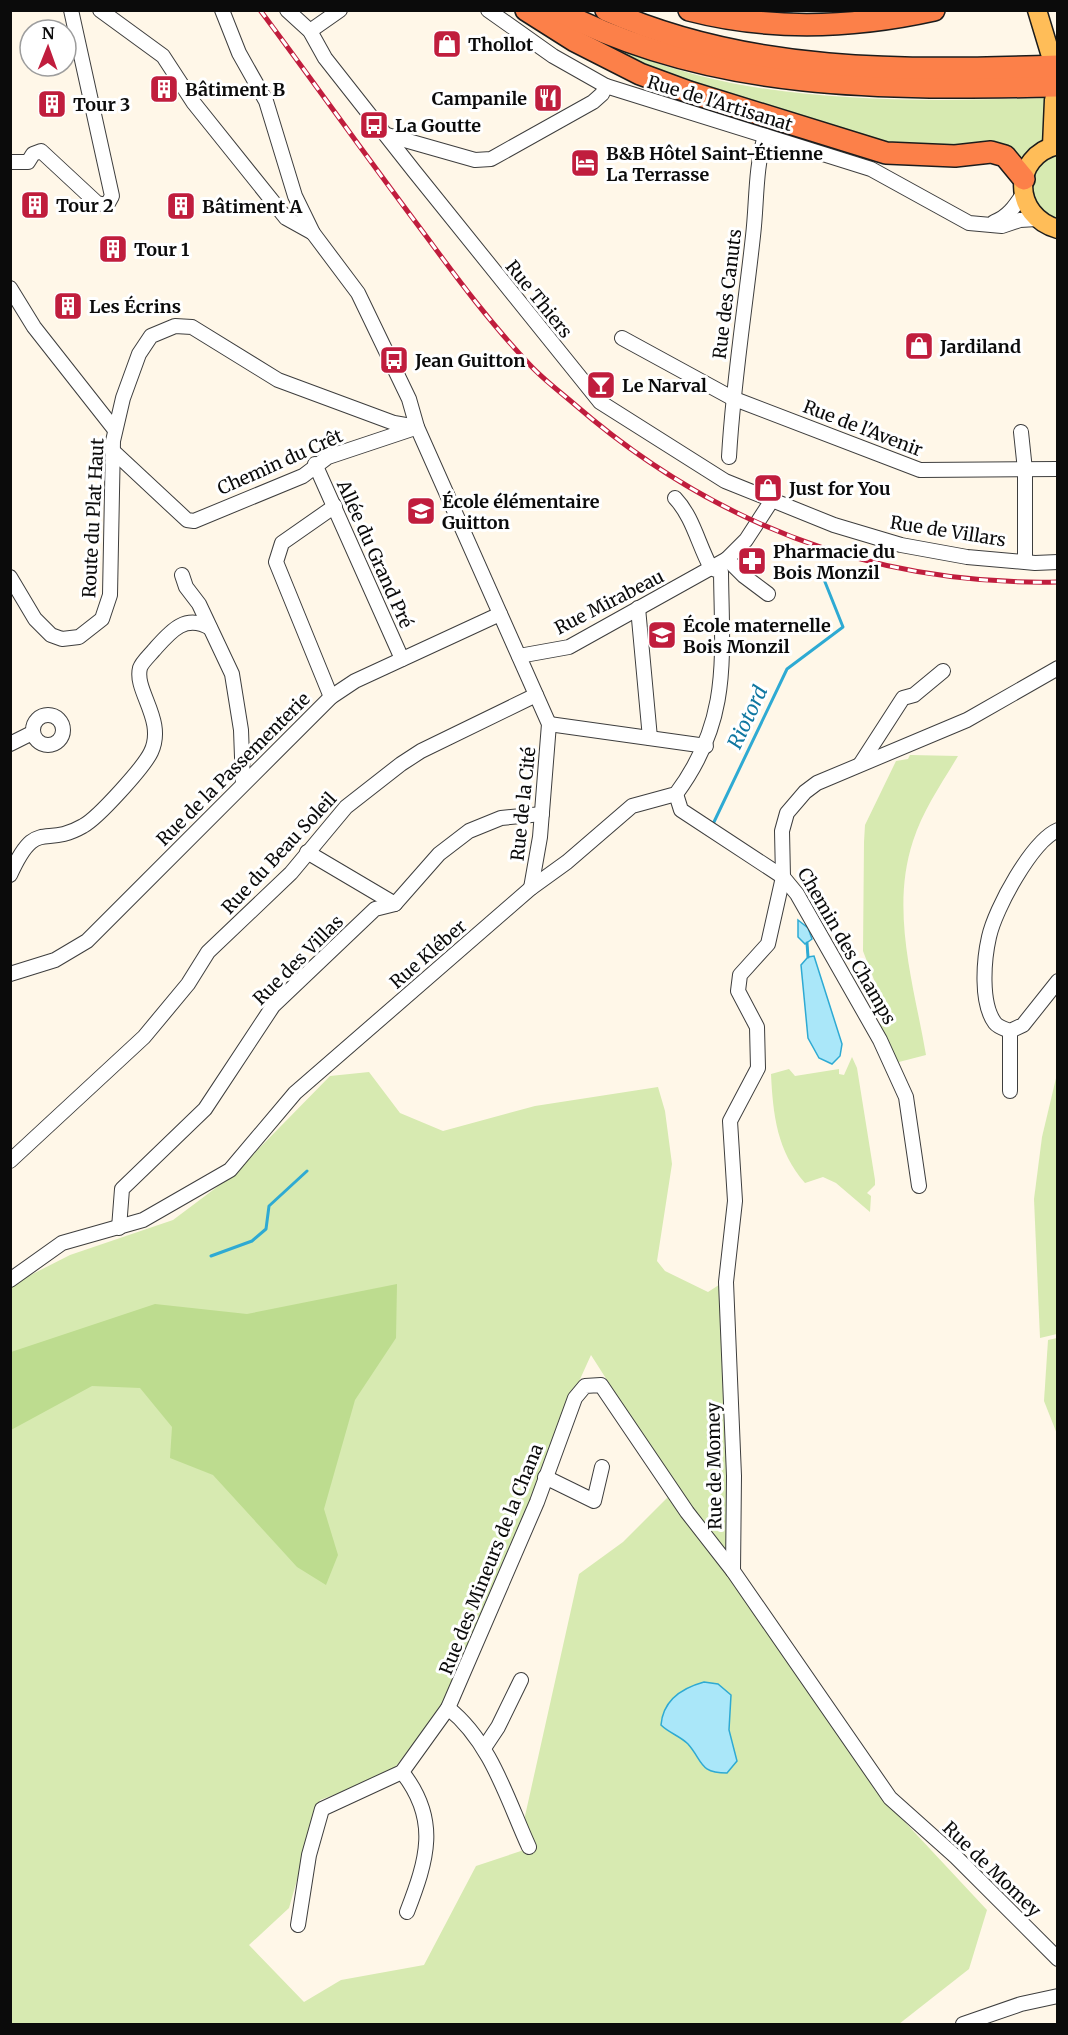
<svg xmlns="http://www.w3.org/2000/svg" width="1068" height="2035" font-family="Merriweather,serif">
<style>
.green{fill:#d7eab1}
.forest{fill:#bddc8f}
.water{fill:#aae7f9;stroke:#2eaad3;stroke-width:1.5}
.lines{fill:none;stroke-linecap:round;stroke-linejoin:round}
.stream{stroke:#2eaad3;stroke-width:3}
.minor-casing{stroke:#3e3e3e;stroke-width:16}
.major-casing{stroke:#1c1c1c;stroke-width:21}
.highway-casing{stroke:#1c1c1c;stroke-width:24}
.minor{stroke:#fff;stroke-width:14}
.major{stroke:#ffbd58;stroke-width:18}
.highway{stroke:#fc8049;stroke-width:21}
.rail-casing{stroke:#c01d3d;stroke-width:5}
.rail{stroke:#fff;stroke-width:3;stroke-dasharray:9;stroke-linecap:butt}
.labels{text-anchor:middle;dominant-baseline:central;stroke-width:6;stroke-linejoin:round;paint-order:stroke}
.poi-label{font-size:18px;font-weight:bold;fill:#0b0b0b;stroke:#fff;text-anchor:start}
.street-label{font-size:18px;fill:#0b0b0b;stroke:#fff}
.water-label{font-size:20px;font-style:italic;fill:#0f77a1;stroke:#fff}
</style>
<rect width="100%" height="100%" fill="#fff7e8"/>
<g class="green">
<path d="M 600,43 C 643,59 686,74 731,83 C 834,103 939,101 1044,98 L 1044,139 L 1023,161 L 897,149 L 696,89 Z"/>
<path d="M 1057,155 L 1057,223 L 1036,207 C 1031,184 1031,163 1057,155 Z"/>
<path d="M 910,755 L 958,756 C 942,783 923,810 913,841 C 890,911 914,985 926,1055 L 895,1063 L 877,1026 L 889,1019 L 863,951 L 864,842 L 865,825 L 896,761 L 908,759 Z"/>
<path d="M 852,1057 L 857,1068 L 875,1180 L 875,1185 L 867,1193 L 871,1196 L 870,1212 L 836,1183 L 823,1177 L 805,1183 C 777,1151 773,1115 771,1074 L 789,1069 L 795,1076 L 839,1069 L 839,1074 L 844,1075 Z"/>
<polygon points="369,1072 400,1113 443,1131 535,1106 658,1087 665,1111 672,1164 657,1261 665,1271 708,1292 722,1283 731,1489 726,1557 713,1546 591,1355 552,1441 528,1515 447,1701 389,1775 320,1800 289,1908 249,1945 304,2002 341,1980 424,1965 476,1866 533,1847 523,1825 579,1574 623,1542 669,1496 733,1571 875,1790 987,1910 969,1969 899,2024 11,2024 11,1285 70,1255 173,1220 233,1175 330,1076"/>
<polygon points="1057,1074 1057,1334 1040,1338 1034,1199 1042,1137"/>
<polygon points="1057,1338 1058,1338 1057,1434 1044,1401 1048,1340"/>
</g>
<polygon class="forest" points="397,1284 396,1338 355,1400 324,1509 338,1555 326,1585 297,1567 213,1475 170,1458 172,1427 140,1388 92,1386 11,1430 11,1352 155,1304 247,1314"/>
<g class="water">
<polygon points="798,920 808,928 812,939 805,944 798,937"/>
<polygon points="814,956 842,1044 840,1056 832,1064 819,1058 808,1038 801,965 808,957"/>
<path d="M 704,1682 L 718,1684 L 731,1695 L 729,1730 L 737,1761 L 727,1773 C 699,1773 703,1761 688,1744 C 680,1736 669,1733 661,1725 C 663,1700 682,1688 704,1682 Z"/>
</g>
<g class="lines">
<g class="stream">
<polyline points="779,13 792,14"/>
<polyline points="713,824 787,669 843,627 823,577"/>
<polyline points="807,943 808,957"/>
<polyline points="211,1256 252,1241 266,1229 269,1206 307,1171"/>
</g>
<g class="minor-casing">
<g id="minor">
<polyline points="100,10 163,56 193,102 286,218 313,233"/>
<polyline points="222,10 239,53 266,101 295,196 313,233 358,293 409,399 417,427 549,724 540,837 531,888"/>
<polyline points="287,10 310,31 325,58 414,171 600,402 725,481 834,525 901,545 967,557 1035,563 1058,562"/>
<polyline points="488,10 553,56 606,86 871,169 969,223 1002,226 1020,220 1037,219"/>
<polyline points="310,31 340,10"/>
<polyline points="387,135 475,160 491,159 593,102 602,94 606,86"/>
<polyline points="10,162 28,162 33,154 41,151 97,203 107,205 112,196 71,10"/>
<path d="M 994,222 C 1008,217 1015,206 1023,194"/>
<polyline points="10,288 34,327 115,430"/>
<polyline points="622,338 732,398 920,470 1058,469"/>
<polyline points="1021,432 1025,470 1025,561"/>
<polyline points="113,451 187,520 194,521 303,476 328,457 415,428"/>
<path d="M 729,457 C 733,383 745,310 753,236 C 757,202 755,169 765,136"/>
<polyline points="315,464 402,659"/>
<path d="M 675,498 C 693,517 698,544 711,568"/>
<polyline points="727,559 746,540 772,500"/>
<polyline points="182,575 186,587 199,604 232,674 241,730 243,784"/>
<polyline points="10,577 35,619 51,635 62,639 79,637 102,619 110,595 113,441 123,398 139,354 151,336 175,326 192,327 278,380 394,423 417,427"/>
<polyline points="638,608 650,738"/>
<polyline points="519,656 569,647 727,559 744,576 768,594"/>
<polyline points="1058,668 967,720 817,783 805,792 787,813 782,831 783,877 768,944 740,975 738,991 757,1027 758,1068 730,1121 735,1201 726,1282 734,1476 733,1571 890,1798 956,1857 1058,1959"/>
<polyline points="331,697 276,562 282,543 335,506"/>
<circle cx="48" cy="730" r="15"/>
<polyline points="549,724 706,746"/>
<polyline points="10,744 32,733"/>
<polyline points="861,763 903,698 914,695 943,671"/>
<polyline points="676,794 681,810 783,877 797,894 880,1040 906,1097 919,1186"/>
<path d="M 1058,830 C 1032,841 995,909 989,937 C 984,959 980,1003 995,1023 C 998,1027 1005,1029 1010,1031 L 1023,1025 L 1058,981"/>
<polyline points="307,852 395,904"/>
<path d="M 10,875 C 37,816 43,849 83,826 C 98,818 144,767 151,752 C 166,720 134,691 140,668 C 142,662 150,655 154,650 C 170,632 185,613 210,628"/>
<polyline points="10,974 55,960 87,941 331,697 355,681 500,614"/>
<polyline points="1010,1091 1010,1031"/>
<polyline points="10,1161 144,1037 188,984 208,952 291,873 346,807 401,764 421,751 536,695"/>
<polyline points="119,1228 122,1189 205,1109 273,1006 375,909 395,904 439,854 469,831 501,818 542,814"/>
<path d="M 10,1280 L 62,1243 L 143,1220 L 230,1170 L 295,1093 L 531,888 L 567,862 L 632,806 L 676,794 C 731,720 722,659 721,572 L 711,568"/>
<polyline points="545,1477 594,1501 602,1467"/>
<path d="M 448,1708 C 491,1742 507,1799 529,1847"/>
<polyline points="484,1748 498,1727 521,1680"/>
<path d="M 402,1772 C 440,1820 427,1860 407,1912"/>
<polyline points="298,1925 309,1855 322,1809 402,1772 448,1708 537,1502 575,1398 585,1386 601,1385 687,1512 733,1571"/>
<polyline points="963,2024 1021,2004 1058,1996"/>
</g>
</g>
<g class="major-casing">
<g id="major">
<polyline points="1037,10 1050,53"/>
<path d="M 1058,145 C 1011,156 1012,216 1058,229"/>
<polyline points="1052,146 1054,100"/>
</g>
</g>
<g class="highway-casing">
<g id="highway">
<polyline points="526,10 575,41 640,74 689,92 886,153 955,156 991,152 1005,156 1024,179"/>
<path d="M 557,10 C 712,92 888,89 1058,86"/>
<path d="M 606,10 C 749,74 905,71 1058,66"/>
<path d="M 689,10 C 770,31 853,28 934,10"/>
</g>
</g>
<use href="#minor" class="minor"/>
<use href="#major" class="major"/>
<use href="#highway" class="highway"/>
<g class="rail-casing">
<path id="rail" d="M 260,10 C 316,85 370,162 426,236 C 459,281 492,325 530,365 C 543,379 559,391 573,403 C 711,523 873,586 1058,582"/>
</g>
<use href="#rail" class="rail"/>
</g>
<defs>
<g id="shop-square" transform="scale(1.5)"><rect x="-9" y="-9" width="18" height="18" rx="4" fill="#c01d3d" stroke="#fff"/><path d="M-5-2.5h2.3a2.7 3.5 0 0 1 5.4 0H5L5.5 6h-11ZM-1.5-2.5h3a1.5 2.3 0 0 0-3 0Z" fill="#fff"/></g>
<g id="building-square" transform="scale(1.5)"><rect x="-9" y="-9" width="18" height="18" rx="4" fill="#c01d3d" stroke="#fff"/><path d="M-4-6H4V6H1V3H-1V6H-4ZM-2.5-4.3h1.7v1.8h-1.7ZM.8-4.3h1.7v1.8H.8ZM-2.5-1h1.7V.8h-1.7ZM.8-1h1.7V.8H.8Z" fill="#fff"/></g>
<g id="restaurant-square" transform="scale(1.5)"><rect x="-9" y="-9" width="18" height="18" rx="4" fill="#c01d3d" stroke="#fff"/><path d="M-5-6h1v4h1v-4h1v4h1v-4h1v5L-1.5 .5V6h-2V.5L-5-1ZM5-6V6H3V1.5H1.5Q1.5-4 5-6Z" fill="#fff"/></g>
<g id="bus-square" transform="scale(1.5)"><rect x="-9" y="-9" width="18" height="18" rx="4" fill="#c01d3d" stroke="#fff"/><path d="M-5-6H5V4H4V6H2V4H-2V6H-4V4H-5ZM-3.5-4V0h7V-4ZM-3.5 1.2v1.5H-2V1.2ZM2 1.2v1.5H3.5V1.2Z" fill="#fff"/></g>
<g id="hotel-square" transform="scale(1.5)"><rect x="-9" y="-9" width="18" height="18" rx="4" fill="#c01d3d" stroke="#fff"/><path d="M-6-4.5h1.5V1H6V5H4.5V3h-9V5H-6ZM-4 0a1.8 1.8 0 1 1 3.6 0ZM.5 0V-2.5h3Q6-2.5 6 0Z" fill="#fff"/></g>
<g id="bar-square" transform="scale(1.5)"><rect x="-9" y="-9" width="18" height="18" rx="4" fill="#c01d3d" stroke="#fff"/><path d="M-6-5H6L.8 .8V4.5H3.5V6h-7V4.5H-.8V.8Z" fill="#fff"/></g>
<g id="school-square" transform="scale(1.5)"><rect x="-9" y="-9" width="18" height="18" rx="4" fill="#c01d3d" stroke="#fff"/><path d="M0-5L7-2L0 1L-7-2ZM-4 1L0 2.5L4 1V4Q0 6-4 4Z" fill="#fff"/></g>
<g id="pharmacy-square" transform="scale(1.5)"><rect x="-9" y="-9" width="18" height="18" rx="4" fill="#c01d3d" stroke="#fff"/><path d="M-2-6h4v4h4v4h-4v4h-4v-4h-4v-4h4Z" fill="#fff"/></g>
</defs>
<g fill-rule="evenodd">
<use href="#shop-square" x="447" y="44"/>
<use href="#building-square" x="164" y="89"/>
<use href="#restaurant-square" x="548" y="98"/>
<use href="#building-square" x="52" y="104"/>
<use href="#bus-square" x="374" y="125"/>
<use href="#hotel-square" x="585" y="163"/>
<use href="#building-square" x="35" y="205"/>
<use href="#building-square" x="181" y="206"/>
<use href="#building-square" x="113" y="249"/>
<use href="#building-square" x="68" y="306"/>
<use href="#shop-square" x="919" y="346"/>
<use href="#bus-square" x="394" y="360"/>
<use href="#bar-square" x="601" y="385"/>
<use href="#shop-square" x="768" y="488"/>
<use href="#school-square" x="421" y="511"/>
<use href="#pharmacy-square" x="752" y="561"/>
<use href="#school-square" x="662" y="635"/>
</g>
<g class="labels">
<g class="poi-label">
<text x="468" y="44">Thollot</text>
<text x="185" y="89">Bâtiment B</text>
<text x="527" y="98" text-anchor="end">Campanile</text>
<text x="73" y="104">Tour 3</text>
<text x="395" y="125">La Goutte</text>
<text x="606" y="153">B&amp;B Hôtel Saint-Étienne<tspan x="606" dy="21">La Terrasse</tspan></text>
<text x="56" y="205">Tour 2</text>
<text x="202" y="206">Bâtiment A</text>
<text x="134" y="249">Tour 1</text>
<text x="89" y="306">Les Écrins</text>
<text x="940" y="346">Jardiland</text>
<text x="415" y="360">Jean Guitton</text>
<text x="622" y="385">Le Narval</text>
<text x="789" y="488">Just for You</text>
<text x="442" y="501">École élémentaire<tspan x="442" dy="21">Guitton</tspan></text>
<text x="773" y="551">Pharmacie du<tspan x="773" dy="21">Bois Monzil</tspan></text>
<text x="683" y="625">École maternelle<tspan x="683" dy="21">Bois Monzil</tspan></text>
</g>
<g class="street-label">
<text transform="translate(720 103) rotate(17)">Rue de l'Artisanat</text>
<text transform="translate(727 294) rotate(-83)">Rue des Canuts</text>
<text transform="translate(539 299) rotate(51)">Rue Thiers</text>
<text transform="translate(863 428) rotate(21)">Rue de l'Avenir</text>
<text transform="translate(280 462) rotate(-24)">Chemin du Crêt</text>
<text transform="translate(93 518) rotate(-87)">Route du Plat Haut</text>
<text transform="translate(948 531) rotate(9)">Rue de Villars</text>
<text transform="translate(375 554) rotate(66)">Allée du Grand Pré</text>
<text transform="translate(609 602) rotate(-27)">Rue Mirabeau</text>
<text transform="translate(233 769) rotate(-45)">Rue de la Passementerie</text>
<text transform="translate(523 804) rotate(-84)">Rue de la Cité</text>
<text transform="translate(279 853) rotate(-47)">Rue du Beau Soleil</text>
<text transform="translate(847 946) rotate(60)">Chemin des Champs</text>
<text transform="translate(428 954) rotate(-41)">Rue Kléber</text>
<text transform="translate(298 960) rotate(-45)">Rue des Villas</text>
<text transform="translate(714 1466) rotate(-91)">Rue de Momey</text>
<text transform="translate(491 1559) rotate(-68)">Rue des Mineurs de la Chana</text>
<text transform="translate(992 1869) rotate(44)">Rue de Momey</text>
</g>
<g class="water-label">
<text transform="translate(747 717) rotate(-65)">Riotord</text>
</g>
</g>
<rect width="1068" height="2035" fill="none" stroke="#0b0b0b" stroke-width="24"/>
<g transform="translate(48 48) rotate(1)"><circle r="28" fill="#ffffff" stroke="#9d9d9d" stroke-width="1.5"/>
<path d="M0-4.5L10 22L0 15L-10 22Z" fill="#c01d3d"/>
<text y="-9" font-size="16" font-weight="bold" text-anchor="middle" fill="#0b0b0b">N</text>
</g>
</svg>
